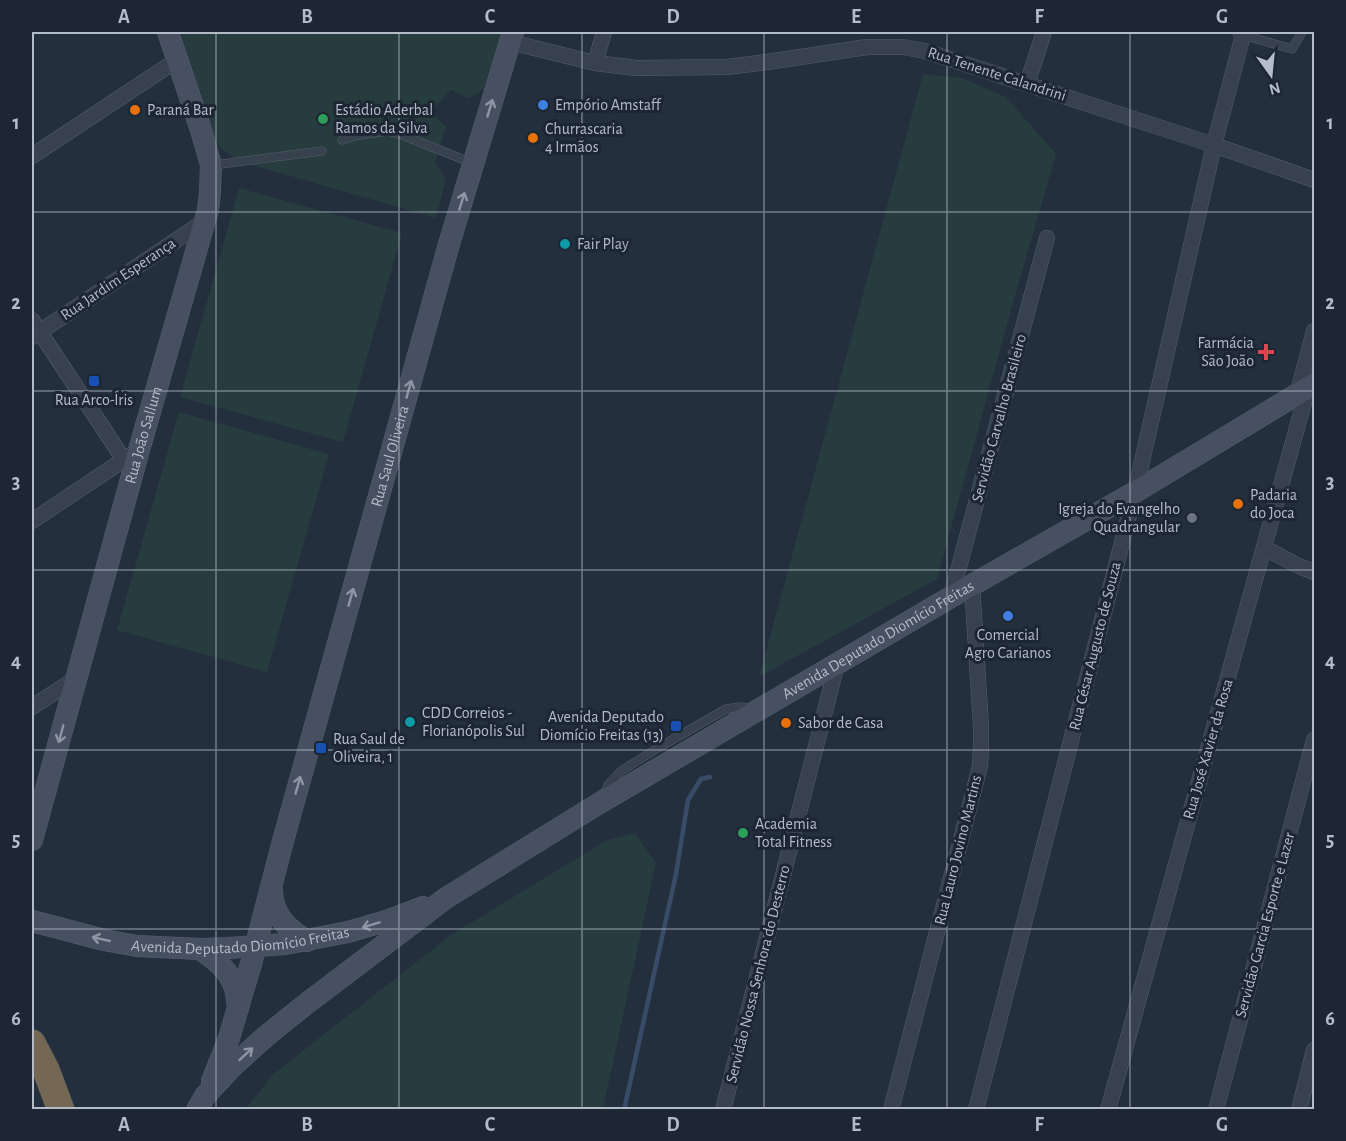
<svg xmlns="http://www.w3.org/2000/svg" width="1346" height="1141" font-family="'Alegreya Sans',sans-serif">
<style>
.green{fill:#263c3f}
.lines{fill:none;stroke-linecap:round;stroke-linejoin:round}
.stream{stroke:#394c67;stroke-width:4.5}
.lane-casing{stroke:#565f6c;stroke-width:9}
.street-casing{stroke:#565f6c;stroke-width:16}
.secondary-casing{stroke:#565f6c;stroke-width:22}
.highway-casing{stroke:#434c59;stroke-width:28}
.lane{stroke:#38414e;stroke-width:8}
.street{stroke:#38414e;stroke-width:15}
.secondary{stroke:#465061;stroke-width:21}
.highway{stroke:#746855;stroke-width:27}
.oneway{stroke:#8e96a5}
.grid{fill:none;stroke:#b4bcc9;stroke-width:1.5;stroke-opacity:0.55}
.shop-dot{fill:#3f7fe0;stroke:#1d2633;stroke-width:2}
.food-dot{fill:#e8710a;stroke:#1d2633;stroke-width:2}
.leisure-dot{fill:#2e9e5b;stroke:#1d2633;stroke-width:2}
.culture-dot{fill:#0f9aa8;stroke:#1d2633;stroke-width:2}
.health-dot{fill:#e0444e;stroke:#1d2633;stroke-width:2}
.transit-dot{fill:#1a4fb4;stroke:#1d2633;stroke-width:2}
.worship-dot{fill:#6b7280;stroke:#1d2633;stroke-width:2}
.labels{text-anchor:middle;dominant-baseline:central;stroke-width:6;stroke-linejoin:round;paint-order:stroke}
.street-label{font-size:16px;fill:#b4bcc9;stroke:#1d2633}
.poi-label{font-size:16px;fill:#b4bcc9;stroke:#1d2633;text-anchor:start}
.neatline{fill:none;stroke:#b4bcc9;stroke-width:2}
.grid-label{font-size:20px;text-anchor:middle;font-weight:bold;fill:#b4bcc9}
</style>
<rect width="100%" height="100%" fill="#242f3e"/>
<g class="green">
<polygon points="180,32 503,32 504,33 484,88 476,95 468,98 451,90 431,111 446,127 435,163 446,179 436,218 238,161 212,141 206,111"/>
<polygon points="923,74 962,78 1006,97 1056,154 1014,299 937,579 759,677"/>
<polygon points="239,188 402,233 343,442 180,397"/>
<polygon points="179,412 329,454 267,672 117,630"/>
<polygon points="635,833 656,863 603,1109 246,1109 272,1075 451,935 607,840"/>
</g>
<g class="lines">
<polyline class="stream" points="624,1110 676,874 688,800 701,779 710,777"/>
<g class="lane-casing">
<g id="lane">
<polyline points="1243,35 1292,49 1302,32"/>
<polyline points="342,140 354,136 387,131 402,135 472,163"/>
<polyline points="214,165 322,151"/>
<polyline points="605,794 608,785 621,771 658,748 726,709 740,707 753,708"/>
</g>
</g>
<g class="street-casing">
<g id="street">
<polyline points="510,42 595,63 636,68 727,67 767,62 867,47 903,47 925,51 1214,145 1314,180"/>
<polyline points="595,63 604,32"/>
<polyline points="1027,84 1044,32"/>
<polyline points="32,156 177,60"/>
<polyline points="32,320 124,460"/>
<polyline points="32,337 205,221"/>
<polyline points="1297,395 1314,331"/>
<polyline points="32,521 131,455"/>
<polyline points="1264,548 1301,567 1314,572"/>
<polyline points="951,597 1047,238"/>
<polyline points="32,707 77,678"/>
<polyline points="723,1110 837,664"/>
<polyline points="891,1110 980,766 981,747 981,726 972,585"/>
<polyline points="976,1110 1135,492 1214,145 1243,35 1240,32"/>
<polyline points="1108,1110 1308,388"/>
<polyline points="1216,1110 1314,740"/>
<polyline points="1299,1110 1314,1050"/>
</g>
</g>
<g class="secondary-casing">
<g id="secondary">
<path id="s1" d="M 32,840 L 139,450 L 208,210 L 210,192 L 211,165 L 201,130 L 168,32"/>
<path d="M 272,890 C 272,914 287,929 307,941"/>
<path id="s2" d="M 32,921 L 104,940 L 137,946 L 200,949 L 229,948 L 285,944 L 348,932 L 389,920 L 423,907"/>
<path d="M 200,949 C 215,959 230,971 235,989 C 237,995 237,1002 238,1008"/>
<path id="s3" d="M 212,1081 L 229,1038 L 251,964 L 283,841 L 449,244 L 513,32"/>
<path id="s4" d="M 197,1110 L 205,1096 L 233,1066 L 265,1037 L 306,1004 L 446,898 L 603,801 L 951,597 L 1135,492 L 1314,384"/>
</g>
</g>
<g class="highway-casing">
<polyline id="highway" points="32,1043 46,1070 61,1110"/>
</g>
<use href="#lane" class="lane"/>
<use href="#street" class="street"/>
<use href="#secondary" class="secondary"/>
<use href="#highway" class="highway"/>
</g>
<defs><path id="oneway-shaft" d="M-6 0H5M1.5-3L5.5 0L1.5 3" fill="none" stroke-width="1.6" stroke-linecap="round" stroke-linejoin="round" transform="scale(1.5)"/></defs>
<g class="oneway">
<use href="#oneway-shaft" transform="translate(490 108) rotate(-73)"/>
<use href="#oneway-shaft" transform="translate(462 201) rotate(-73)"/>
<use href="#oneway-shaft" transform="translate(409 389) rotate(-74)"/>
<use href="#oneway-shaft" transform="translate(351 597) rotate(-74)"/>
<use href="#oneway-shaft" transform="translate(61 734) rotate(105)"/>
<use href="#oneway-shaft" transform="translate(298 785) rotate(-74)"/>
<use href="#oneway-shaft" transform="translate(371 925) rotate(163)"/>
<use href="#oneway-shaft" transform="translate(101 939) rotate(-167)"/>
<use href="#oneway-shaft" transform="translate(246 1054) rotate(-42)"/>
</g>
<path class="grid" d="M 216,32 L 216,1110M 399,32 L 399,1110M 582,32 L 582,1110M 764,32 L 764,1110M 947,32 L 947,1110M 1130,32 L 1130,1110M 32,212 L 1314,212M 32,391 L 1314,391M 32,570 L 1314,570M 32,750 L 1314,750M 32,929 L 1314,929"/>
<g class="shop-dot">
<circle cx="543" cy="105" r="6"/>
<circle cx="1008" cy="616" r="6"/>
</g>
<g class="food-dot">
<circle cx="135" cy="110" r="6"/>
<circle cx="533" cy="138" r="6"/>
<circle cx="1238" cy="504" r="6"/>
<circle cx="786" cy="723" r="6"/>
</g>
<g class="leisure-dot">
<circle cx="323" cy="119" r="6"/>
<circle cx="743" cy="833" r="6"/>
</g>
<g class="culture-dot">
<circle cx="565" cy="244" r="6"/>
<circle cx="410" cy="722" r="6"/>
</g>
<path class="health-dot" d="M1263 343h6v6h6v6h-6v6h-6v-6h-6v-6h6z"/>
<g class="transit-dot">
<rect x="88" y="375" width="12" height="12" rx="3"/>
<rect x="670" y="720" width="12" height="12" rx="3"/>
<rect x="315" y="742" width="12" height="12" rx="3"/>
</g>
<circle class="worship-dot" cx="1192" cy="518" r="6"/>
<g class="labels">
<g class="street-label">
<text transform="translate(997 74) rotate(18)">Rua Tenente Calandrini</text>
<text transform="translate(118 279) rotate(-34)">Rua Jardim Esperança</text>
<text transform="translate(999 418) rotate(-75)">Servidão Carvalho Brasileiro</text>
<text stroke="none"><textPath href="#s1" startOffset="420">Rua João Sallum</textPath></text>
<text stroke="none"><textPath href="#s3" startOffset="650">Rua Saul Oliveira</textPath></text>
<text stroke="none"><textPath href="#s4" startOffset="832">Avenida Deputado Diomício Freitas</textPath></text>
<text transform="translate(1095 646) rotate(-76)">Rua César Augusto de Souza</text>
<text transform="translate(1208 749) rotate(-74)">Rua José Xavier da Rosa</text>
<text transform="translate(958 850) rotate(-76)">Rua Lauro Jovino Martins</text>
<text transform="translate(1265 925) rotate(-75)">Servidão Garcia Esporte e Lazer</text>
<text stroke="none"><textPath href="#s2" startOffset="212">Avenida Deputado Diomício Freitas</textPath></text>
<text transform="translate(758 974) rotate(-76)">Servidão Nossa Senhora do Desterro</text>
</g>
<g class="poi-label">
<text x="555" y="105">Empório Amstaff</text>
<text x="147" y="110">Paraná Bar</text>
<text x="335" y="110">Estádio Aderbal<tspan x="335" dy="18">Ramos da Silva</tspan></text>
<text x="545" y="129">Churrascaria<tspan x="545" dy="18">4 Irmãos</tspan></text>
<text x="577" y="244">Fair Play</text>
<text x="1254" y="343" text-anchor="end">Farmácia<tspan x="1254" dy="18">São João</tspan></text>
<text x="94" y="400" text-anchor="middle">Rua Arco-Íris</text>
<text x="1250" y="495">Padaria<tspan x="1250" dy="18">do Joca</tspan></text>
<text x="1180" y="509" text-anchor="end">Igreja do Evangelho<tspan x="1180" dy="18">Quadrangular</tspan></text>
<text x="1008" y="635" text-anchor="middle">Comercial<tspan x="1008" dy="18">Agro Carianos</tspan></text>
<text x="422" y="713">CDD Correios -<tspan x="422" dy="18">Florianópolis Sul</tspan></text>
<text x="664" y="717" text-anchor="end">Avenida Deputado<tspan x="664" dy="18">Diomício Freitas (13)</tspan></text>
<text x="798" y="723">Sabor de Casa</text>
<text x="333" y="739">Rua Saul de<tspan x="333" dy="18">Oliveira, 1</tspan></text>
<text x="755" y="824">Academia<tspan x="755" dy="18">Total Fitness</tspan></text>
</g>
</g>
<rect width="1346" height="1141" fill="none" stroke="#1d2633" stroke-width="66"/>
<g transform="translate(1271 75) rotate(165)" stroke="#1d2633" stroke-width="4.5" paint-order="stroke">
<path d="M0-4.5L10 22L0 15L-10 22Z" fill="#b4bcc9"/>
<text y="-9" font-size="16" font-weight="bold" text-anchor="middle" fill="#b4bcc9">N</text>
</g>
<rect x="33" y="33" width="1280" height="1075" class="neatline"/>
<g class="grid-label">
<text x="124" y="23">A</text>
<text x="307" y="23">B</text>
<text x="490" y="23">C</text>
<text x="673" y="23">D</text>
<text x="856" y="23">E</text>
<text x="1039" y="23">F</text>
<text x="1222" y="23">G</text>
<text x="16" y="129">1</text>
<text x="1330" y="129">1</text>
<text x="16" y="309">2</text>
<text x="1330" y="309">2</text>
<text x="16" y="488">3</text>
<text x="1330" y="488">3</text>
<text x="16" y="667">4</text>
<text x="1330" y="667">4</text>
<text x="16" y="846">5</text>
<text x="1330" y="846">5</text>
<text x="16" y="1025">6</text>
<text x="1330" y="1025">6</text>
<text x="124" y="1131">A</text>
<text x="307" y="1131">B</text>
<text x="490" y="1131">C</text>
<text x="673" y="1131">D</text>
<text x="856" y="1131">E</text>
<text x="1039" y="1131">F</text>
<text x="1222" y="1131">G</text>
</g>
</svg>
